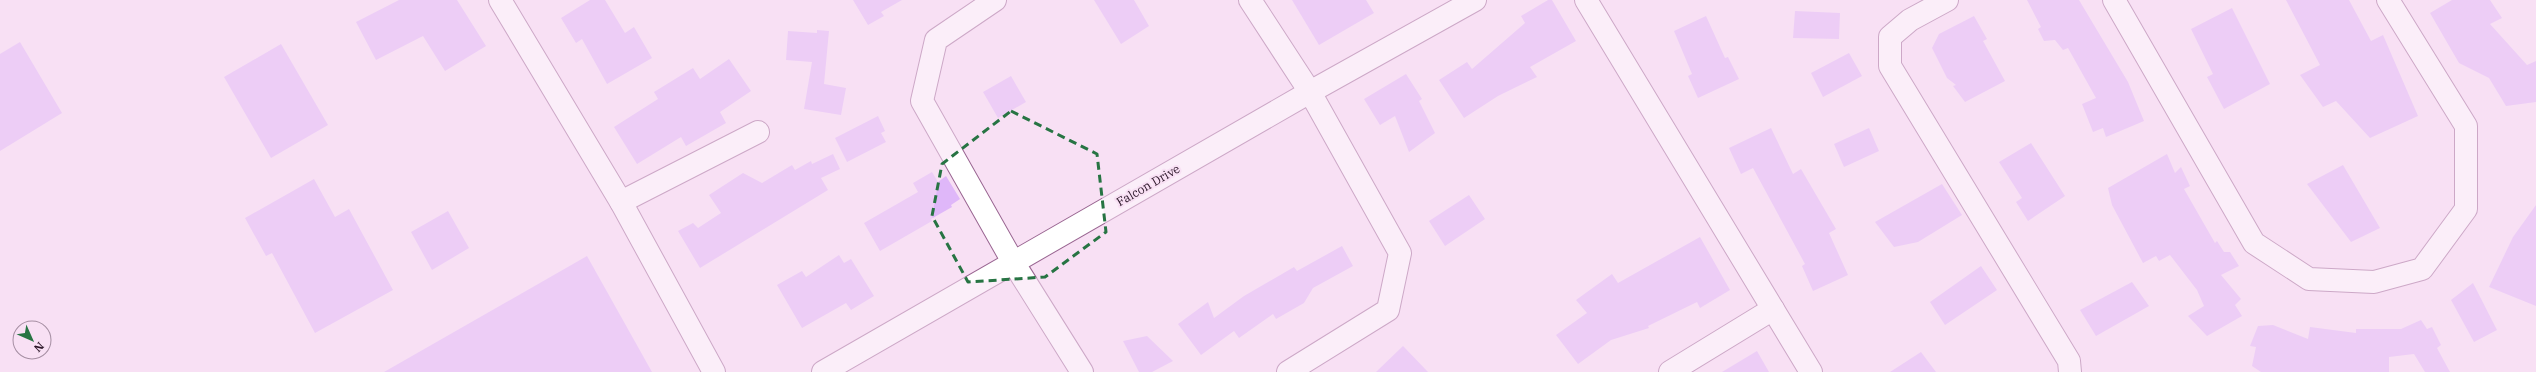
<svg xmlns="http://www.w3.org/2000/svg" width="2536" height="372" font-family="'IBM Plex Serif',serif">
<style>
.building{fill:#dfb7f9}
.lines{fill:none;stroke-linecap:round;stroke-linejoin:round}
.street-casing{stroke:#996591;stroke-width:24}
.secondary-casing{stroke:#996591;stroke-width:24}
.street{stroke:#fff;stroke-width:22}
.secondary{stroke:#fff;stroke-width:22}
.marked{fill:none;stroke:#277443;stroke-width:3;stroke-dasharray:8 5;stroke-linejoin:round}
.labels{text-anchor:middle;dominant-baseline:central;stroke-width:4;stroke-linejoin:round;paint-order:stroke}
.street-label{font-size:12px;fill:#291426;stroke:#f8e0f4}
</style>
<rect width="100%" height="100%" fill="#f8e0f4"/>
<g class="building">
<polygon points="399,0 457,0 486,46 445,71 423,36 376,60 356,22"/>
<polygon points="590,0 605,0 625,33 634,27 652,58 607,84 582,39 576,43 561,18"/>
<polygon points="853,0 902,0 881,12 884,16 868,25"/>
<polygon points="1094,0 1134,0 1149,26 1121,44"/>
<polygon points="1292,0 1366,0 1374,13 1319,45"/>
<polygon points="1548,0 1552,0 1576,41 1530,67 1537,77 1498,96 1464,118 1439,80 1467,62 1472,69 1525,23 1521,16"/>
<polygon points="2027,0 2079,0 2128,82 2144,121 2106,137 2103,128 2093,132 2082,104 2096,98 2068,48 2063,50 2055,40 2044,41 2038,29 2041,27"/>
<polygon points="2286,0 2349,0 2371,41 2383,35 2418,116 2370,138 2336,101 2323,107 2300,75 2320,65"/>
<polygon points="2452,0 2490,0 2502,18 2490,24 2527,65 2536,61 2536,102 2506,106 2489,78 2459,63 2430,13"/>
<polygon points="2232,8 2270,84 2224,109 2207,77 2213,74 2191,29"/>
<polygon points="1795,11 1840,13 1839,39 1793,38"/>
<polygon points="1706,16 1725,58 1728,57 1739,79 1698,98 1688,76 1692,74 1674,31"/>
<polygon points="1974,16 1987,39 1983,41 2005,81 1965,102 1953,86 1956,85 1947,78 1932,48 1939,34"/>
<polygon points="817,30 829,31 824,84 846,88 841,115 804,109 812,62 786,60 788,31 817,33"/>
<polygon points="20,42 62,113 0,151 0,54"/>
<polygon points="281,44 328,125 271,158 224,77"/>
<polygon points="1849,53 1862,76 1823,97 1811,73"/>
<polygon points="729,59 751,91 720,112 726,123 686,146 681,137 637,164 614,127 658,99 654,92 693,68 700,79"/>
<polygon points="1406,74 1422,99 1419,101 1435,133 1409,152 1395,116 1380,125 1364,99"/>
<polygon points="1011,76 1026,102 998,118 983,92"/>
<polygon points="878,116 885,131 881,133 886,142 847,162 835,138"/>
<polygon points="1771,128 1793,174 1801,169 1836,229 1829,233 1848,275 1813,291 1802,266 1805,264 1753,168 1741,174 1729,148"/>
<polygon points="1869,128 1879,151 1844,167 1834,144"/>
<polygon points="2031,143 2065,196 2028,221 2016,202 2022,198 1999,162"/>
<polygon points="833,154 840,169 821,178 828,190 700,268 678,231 693,223 698,228 721,213 709,195 743,173 762,183 792,165 795,170 811,161 812,164"/>
<polygon points="2167,154 2175,173 2181,167 2190,186 2184,189 2215,243 2217,241 2224,252 2230,252 2239,266 2221,275 2241,299 2235,305 2242,316 2207,336 2188,316 2204,306 2197,290 2170,255 2159,261 2156,256 2143,263 2112,205 2108,188"/>
<polygon points="2343,165 2380,228 2351,242 2307,184"/>
<polygon points="932,172 938,182 946,176 960,199 951,205 952,207 931,219 932,221 880,251 864,223 918,192 913,183"/>
<polygon points="314,179 335,217 349,209 393,290 315,333 272,253 266,256 245,218"/>
<polygon points="1942,184 1962,215 1918,242 1894,247 1875,222"/>
<polygon points="1469,195 1485,219 1445,246 1429,221"/>
<polygon points="2536,205 2536,306 2489,287 2513,237"/>
<polygon points="448,211 469,248 432,270 411,232"/>
<polygon points="1700,237 1730,290 1700,308 1697,302 1648,326 1649,328 1611,340 1578,364 1556,335 1587,313 1576,300 1612,274 1618,283"/>
<polygon points="1342,246 1353,266 1313,288 1304,303 1276,319 1273,314 1239,338 1234,331 1201,355 1178,324 1208,302 1214,318 1244,296 1294,267 1297,271"/>
<polygon points="839,255 844,263 851,259 874,296 851,310 846,303 802,328 777,285 802,271 806,277"/>
<polygon points="587,256 652,372 384,372"/>
<polygon points="1981,266 1997,290 1945,325 1930,302"/>
<polygon points="2132,282 2149,306 2096,336 2080,310"/>
<polygon points="2473,283 2497,330 2474,342 2451,300"/>
<polygon points="2421,320 2427,329 2432,327 2441,345 2437,348 2450,372 2425,372 2414,354 2389,357 2389,372 2261,372 2252,366 2256,347 2250,346 2258,326 2273,325 2308,339 2310,327 2356,333 2356,329 2401,329"/>
<polygon points="1147,336 1173,361 1152,372 1139,372 1123,341"/>
<polygon points="1403,346 1428,372 1376,372"/>
<polygon points="1757,351 1769,372 1722,372"/>
<polygon points="1921,352 1936,372 1890,372"/>
</g>
<g class="lines">
<g class="street-casing">
<g id="street">
<polyline points="995,0 936,40 922,101 1013,262 1082,372"/>
<polyline points="1250,0 1310,92 1400,253 1388,310 1288,372"/>
<polyline points="1586,0 1811,372"/>
<polyline points="1947,0 1910,20 1890,37 1890,66 2069,361 2070,372"/>
<polyline points="2114,0 2254,243 2309,279 2374,282 2422,269 2466,209 2466,126 2388,0"/>
<polyline points="621,202 758,132"/>
<polyline points="1670,372 1773,309"/>
</g>
</g>
<g class="secondary-casing">
<g id="secondary">
<polyline points="500,0 621,202 714,372"/>
<polyline points="823,372 1310,92 1475,0"/>
</g>
</g>
<use href="#street" class="street"/>
<use href="#secondary" class="secondary"/>
</g>
<path d="M0 0H2536V372H0ZM 1011,111 L 1097,154 L 1106,232 L 1045,277 L 968,282 L 932,216 L 942,164 Z" fill="#f8e0f4" fill-opacity=".55" fill-rule="evenodd"/>
<path class="marked" d="M 1011,111 L 1097,154 L 1106,232 L 1045,277 L 968,282 L 932,216 L 942,164 Z"/>
<g class="labels">
<g class="street-label">
<text transform="translate(1148 185) rotate(-30)">Falcon Drive</text>
</g>
</g>
<g transform="translate(32 340) rotate(135)"><circle r="19" fill="#f8e0f4" stroke="#a58ea2"/>
<path d="M0-3L7 15L0 10L-7 15Z" fill="#277443"/>
<text y="-6" font-size="11" font-weight="bold" text-anchor="middle" fill="#291426">N</text>
</g>
</svg>
